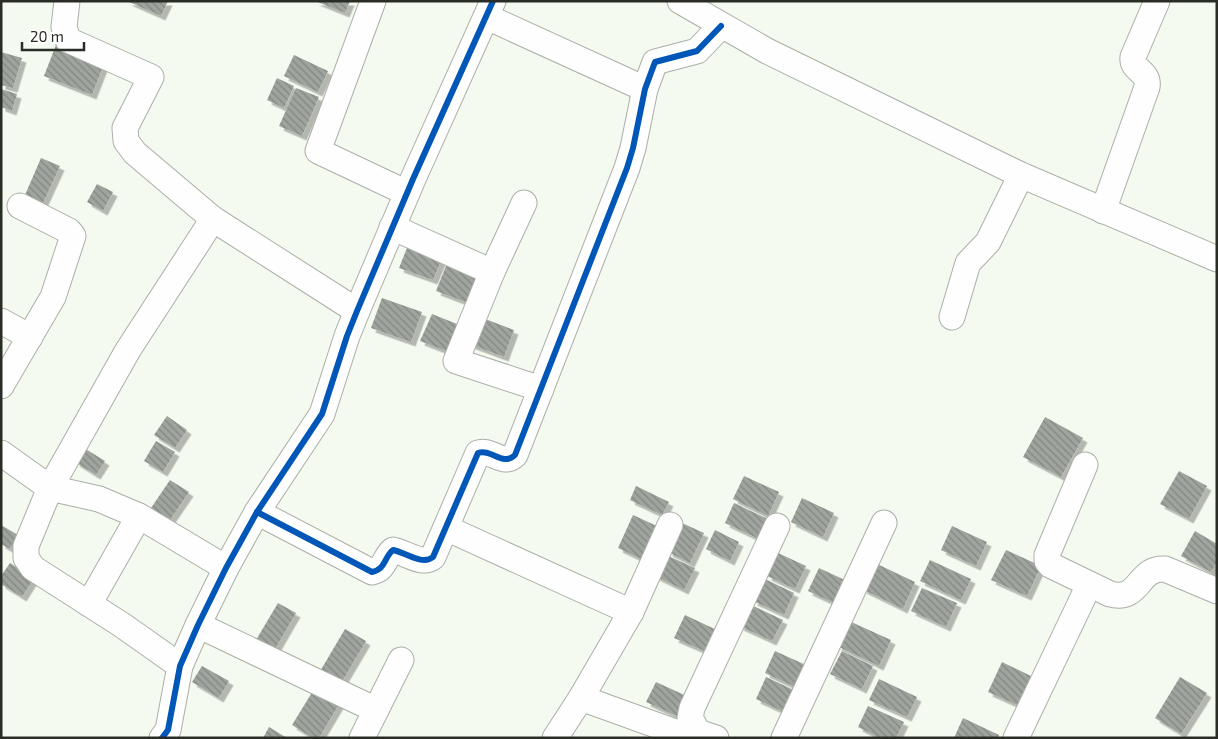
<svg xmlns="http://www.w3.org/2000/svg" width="1218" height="739" font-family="'Exo 2',sans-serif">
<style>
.building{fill:url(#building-back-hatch);filter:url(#shadow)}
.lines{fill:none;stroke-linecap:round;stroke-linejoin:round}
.minor-casing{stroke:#abafa8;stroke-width:27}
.minor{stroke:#fdfefd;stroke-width:25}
.cycleway-casing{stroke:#fff;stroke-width:9}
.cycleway{stroke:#0057b8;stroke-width:6}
</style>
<defs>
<pattern id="building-back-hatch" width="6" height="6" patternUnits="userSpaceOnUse" patternTransform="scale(1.25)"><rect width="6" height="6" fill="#9fa59e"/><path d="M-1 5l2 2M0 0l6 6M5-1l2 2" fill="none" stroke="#828781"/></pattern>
<filter id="shadow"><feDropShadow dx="4.5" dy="4.5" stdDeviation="0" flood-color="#0004"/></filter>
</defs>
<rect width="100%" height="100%" fill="#f4faef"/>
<g class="building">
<polygon points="127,1 168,1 161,16"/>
<polygon points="315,1 350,1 345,13"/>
<polygon points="56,45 104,64 92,95 44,76"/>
<polygon points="1,52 22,58 13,88 1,85"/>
<polygon points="294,55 328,71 318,92 284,76"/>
<polygon points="277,78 294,86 284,108 267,100"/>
<polygon points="296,88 319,97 302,136 279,126"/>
<polygon points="1,89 17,94 12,111 1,107"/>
<polygon points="41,158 60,166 43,203 25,195"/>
<polygon points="97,184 113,192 103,211 87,202"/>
<polygon points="409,243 443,256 433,280 399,268"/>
<polygon points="448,261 479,272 468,303 436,291"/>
<polygon points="382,298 422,312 411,342 371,328"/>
<polygon points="432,314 462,326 451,353 420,341"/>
<polygon points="480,317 514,330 504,357 469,344"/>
<polygon points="167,416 187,430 175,448 154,435"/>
<polygon points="1045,417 1083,438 1061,477 1023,457"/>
<polygon points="156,441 175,452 163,472 144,461"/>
<polygon points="84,448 105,461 96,475 75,462"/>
<polygon points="1179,471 1207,486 1189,519 1160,504"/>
<polygon points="744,476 779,492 768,516 733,499"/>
<polygon points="170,480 189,492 170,520 151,508"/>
<polygon points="636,486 669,502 662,515 630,500"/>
<polygon points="802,498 834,513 823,537 791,522"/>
<polygon points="734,503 770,520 761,540 725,523"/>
<polygon points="633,515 659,527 643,560 618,548"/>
<polygon points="682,523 704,533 690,563 668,552"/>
<polygon points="1,525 18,535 10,549 1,544"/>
<polygon points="952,526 987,542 976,566 941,550"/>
<polygon points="715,530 739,542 730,561 706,549"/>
<polygon points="1195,531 1217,544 1217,562 1211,572 1181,556"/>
<polygon points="1006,550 1041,566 1027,596 991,580"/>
<polygon points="778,553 806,566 795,589 767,576"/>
<polygon points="666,555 695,568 684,590 655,576"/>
<polygon points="930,560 971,579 961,600 920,581"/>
<polygon points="10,563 34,578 22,597 1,584 1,576"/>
<polygon points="875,563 915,582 903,609 862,589"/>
<polygon points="819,568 847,581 836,604 808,591"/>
<polygon points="763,578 794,593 784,615 753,601"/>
<polygon points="922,588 957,603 946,627 911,611"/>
<polygon points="278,603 296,613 271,656 253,645"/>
<polygon points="749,604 783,620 772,641 739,626"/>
<polygon points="685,615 721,632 711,654 674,638"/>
<polygon points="849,621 891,640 879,666 837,646"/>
<polygon points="345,629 366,641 340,685 319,673"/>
<polygon points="775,651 808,666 797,688 765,673"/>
<polygon points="842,651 873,666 862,689 830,674"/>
<polygon points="1002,662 1031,676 1017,705 988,692"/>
<polygon points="202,666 229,681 219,698 192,682"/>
<polygon points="766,677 798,692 788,714 756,699"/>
<polygon points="1180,677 1207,693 1181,734 1155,718"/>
<polygon points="879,679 917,697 907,717 869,700"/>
<polygon points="656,682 691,698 681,718 646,702"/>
<polygon points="316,686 341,701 319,738 313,738 292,725"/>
<polygon points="868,706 904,722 896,738 880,738 858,727"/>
<polygon points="963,718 999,735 998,738 954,738"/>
<polygon points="269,727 287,738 263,738"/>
</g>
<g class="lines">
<g class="minor-casing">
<g id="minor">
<polyline points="67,1 64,27 68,40 151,77 125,128 126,141 135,153 213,219 357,311"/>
<polyline points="373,1 318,151 407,193"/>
<polyline points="680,1 767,51 1021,175 1217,259"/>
<polyline points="487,17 645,89"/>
<polyline points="524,203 492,272 456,361 541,389"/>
<path d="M 1103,211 L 1147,87 C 1150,71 1131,71 1133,57 L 1157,1"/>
<polyline points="213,219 128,350 50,488 99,499 139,516 226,568"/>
<polyline points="392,227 492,272"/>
<polyline points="952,317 968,263 988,242 1021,175"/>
<polyline points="1,321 30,337"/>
<polyline points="1,386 53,297 73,236 69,231 20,206"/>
<polyline points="1,453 50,488 26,546 26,558 33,568 122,625 180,666"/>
<path d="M 1085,465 L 1047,555 L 1047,561 L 1050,565 L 1110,594 C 1141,602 1137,567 1165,569 L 1217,591"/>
<path d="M 257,512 L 372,572 C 386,569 384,557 393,550 C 405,552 422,566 433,557 L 478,453 C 491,448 503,467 515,455 L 627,168 L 633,148 L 645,89 L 655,62 L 697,51 L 721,26"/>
<polyline points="446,528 631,612"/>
<polyline points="89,604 139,516"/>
<polyline points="198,625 376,710"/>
<polyline points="581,698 678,733 688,736 698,732"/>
<polyline points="162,738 168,730 180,666 198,625 226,568 257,512 322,414 347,336 357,311 413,179 493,1"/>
<polyline points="362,738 401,660"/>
<polyline points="555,738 581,698 631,612 670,525"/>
<polyline points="716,738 698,732 690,718 692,708 777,526"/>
<polyline points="784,738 884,523"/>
<polyline points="1016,738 1089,585"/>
</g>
</g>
<use href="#minor" class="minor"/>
<g class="cycleway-casing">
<g id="cycleway">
<path d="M 257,512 L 372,572 C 386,569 384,557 393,550 C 405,552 422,566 433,557 L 478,453 C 491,448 503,467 515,455 L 627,168 L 633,148 L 645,89 L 655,62 L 697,51 L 721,26"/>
<polyline points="162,738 168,730 180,666 198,625 226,568 257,512 322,414 347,336 357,311 413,179 493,1"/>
</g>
</g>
<use href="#cycleway" class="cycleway"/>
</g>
<rect width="1218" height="739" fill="none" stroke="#292d26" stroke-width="5"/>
<path d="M22 42v8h62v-8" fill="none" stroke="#292d26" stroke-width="2.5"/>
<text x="30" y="42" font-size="15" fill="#292d26" stroke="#ffffff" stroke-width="4" paint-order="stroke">20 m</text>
</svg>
